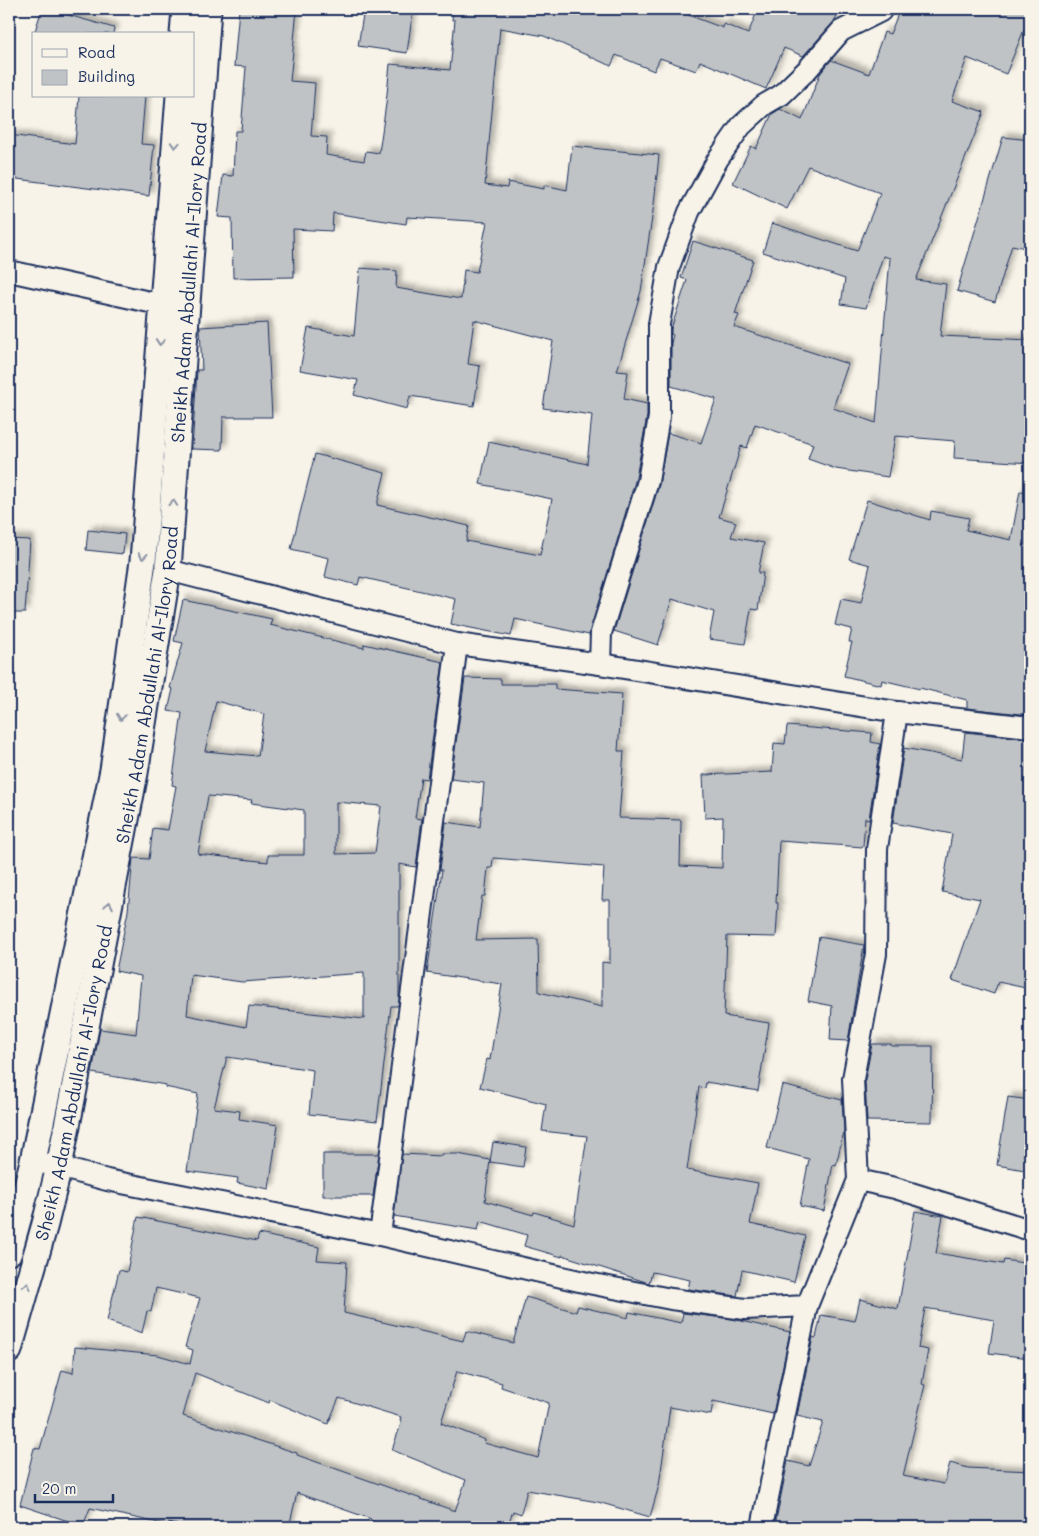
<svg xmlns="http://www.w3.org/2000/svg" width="1039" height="1536" font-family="Mali,sans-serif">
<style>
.building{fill:#c0c3c5;stroke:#1b2f5e;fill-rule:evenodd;filter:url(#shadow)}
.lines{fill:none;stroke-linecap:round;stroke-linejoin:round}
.minor-casing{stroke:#1b2f5e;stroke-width:24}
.tertiary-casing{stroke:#1b2f5e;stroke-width:29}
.minor{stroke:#f7f3e8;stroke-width:20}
.tertiary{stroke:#f7f3e8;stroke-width:25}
.oneway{stroke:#8991a3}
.labels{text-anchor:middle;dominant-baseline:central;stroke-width:4;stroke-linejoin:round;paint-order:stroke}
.street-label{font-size:18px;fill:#1b2f5e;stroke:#f7f3e8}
</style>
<defs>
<filter id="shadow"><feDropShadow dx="4.5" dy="-4.5" stdDeviation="2.5" flood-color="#0004"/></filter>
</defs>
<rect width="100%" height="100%" fill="#f7f3e8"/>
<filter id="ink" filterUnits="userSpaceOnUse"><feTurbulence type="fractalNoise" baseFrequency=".02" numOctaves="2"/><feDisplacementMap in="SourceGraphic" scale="10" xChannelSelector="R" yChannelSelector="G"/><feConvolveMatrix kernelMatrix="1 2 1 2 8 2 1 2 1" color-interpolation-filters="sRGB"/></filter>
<g filter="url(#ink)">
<g class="building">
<polygon points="42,9 47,9 114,28 113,34 34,34"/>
<polygon points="239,9 297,9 290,81 315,83 311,136 327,137 326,155 364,161 366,151 379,153 386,104 390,64 450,70 455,20 452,20 453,9 672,9 723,28 724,24 748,34 758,9 840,9 834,22 803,56 784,48 766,89 700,61 696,71 660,58 654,71 616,55 611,66 544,36 500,28 485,185 507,188 508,182 544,189 544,185 567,190 572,146 659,155 654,204 641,291 617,371 628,372 624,399 647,404 647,416 636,478 589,635 515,619 511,636 451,624 456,599 360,577 358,585 325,577 329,558 291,549 315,454 385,473 377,505 469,526 466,541 540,555 552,499 480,484 489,442 587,464 592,415 543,408 553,341 474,320 468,364 480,366 474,406 410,396 407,409 354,395 358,380 300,370 308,328 354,336 360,268 397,271 396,288 461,299 464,270 477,272 487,222 407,217 406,224 333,213 332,231 293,229 294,277 233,278 232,218 218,217 223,175 233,176 235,131 241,131 246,67 234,66"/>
<polygon points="364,9 413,9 407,53 358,46"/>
<polygon points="900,9 1030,9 1030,15 1006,74 967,58 952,101 984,112 916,280 946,284 940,336 1030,340 1030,463 954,458 955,441 895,436 888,477 836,469 808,459 813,444 755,424 747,448 741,446 719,517 736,522 731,537 764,543 758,573 763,573 758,610 751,609 745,644 709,639 714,612 672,599 658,645 614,631 659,485 668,433 701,443 716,399 671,386 671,343 673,335 671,334 671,329 687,280 681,278 693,241 753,260 735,314 739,315 734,327 848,364 833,408 876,423 890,258 883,256 866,308 841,304 845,279 763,252 772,223 857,251 880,193 808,166 787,209 733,183 751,146 756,149 772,114 780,109 802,120 820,74 831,60 869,74 884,32 890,34"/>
<polygon points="79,96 145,96 141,144 154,145 149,196 9,178 9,135 75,144"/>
<polygon points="1003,137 1030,140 1030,249 1012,245 995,302 957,291"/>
<polygon points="267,323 272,417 223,417 222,450 192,449 197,370 202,370 200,327"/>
<polygon points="1020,491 1030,492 1030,715 967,708 967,700 920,688 920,689 882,680 881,685 844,676 852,642 849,642 852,629 835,625 841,599 861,603 870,565 849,559 867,500 930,520 931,511 969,518 966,530 1011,540"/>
<polygon points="88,530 125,534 123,554 86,550"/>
<polygon points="9,539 30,540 25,613 9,613"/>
<path d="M 183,600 L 272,619 L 270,625 L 364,648 L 364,644 L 443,662 L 427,779 L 421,778 L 415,818 L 422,819 L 416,867 L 399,864 L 399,999 L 398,1006 L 391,1006 L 377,1121 L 309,1114 L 313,1070 L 227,1057 L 214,1108 L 240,1111 L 239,1119 L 278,1125 L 269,1189 L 237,1183 L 238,1178 L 187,1171 L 198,1094 L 165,1087 L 166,1085 L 92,1073 L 100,1029 L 136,1034 L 141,976 L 116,971 L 128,911 L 133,858 L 149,859 L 153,828 L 168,830 L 176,786 L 172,785 L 182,713 L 168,711 L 173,689 L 170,688 L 183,643 L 174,641 ZM 216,701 L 264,714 L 258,756 L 205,751 ZM 208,796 L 252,800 L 251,803 L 304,810 L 304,855 L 268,855 L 268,862 L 198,854 ZM 336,802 L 381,806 L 375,853 L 336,854 ZM 364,973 L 364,1019 L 249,1006 L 246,1027 L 187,1015 L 191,975 L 242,982 Z"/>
<path d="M 465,678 L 501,679 L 501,684 L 555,684 L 555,689 L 622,694 L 618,751 L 624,751 L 619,818 L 681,820 L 680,866 L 722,868 L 723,817 L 705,818 L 703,775 L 772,772 L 774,743 L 785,744 L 787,726 L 872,733 L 871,742 L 880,744 L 869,819 L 865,818 L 863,847 L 779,841 L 776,903 L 778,903 L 776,937 L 727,936 L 724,1016 L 769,1023 L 758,1091 L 706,1082 L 705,1088 L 699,1087 L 687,1170 L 758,1183 L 750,1224 L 805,1236 L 794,1282 L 742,1270 L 737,1296 L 688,1289 L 690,1280 L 652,1272 L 649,1283 L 562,1255 L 562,1257 L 524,1246 L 527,1235 L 480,1221 L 478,1230 L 394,1216 L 402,1154 L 441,1156 L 441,1154 L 458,1154 L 490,1160 L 485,1201 L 533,1215 L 534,1212 L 574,1224 L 587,1136 L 542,1131 L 546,1104 L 480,1087 L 487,1059 L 490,1060 L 502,984 L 427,973 L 442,870 L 440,870 L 446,822 L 480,827 L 484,783 L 451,779 ZM 493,858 L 604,867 L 602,900 L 610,900 L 610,963 L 602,962 L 602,1007 L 539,992 L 538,939 L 476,940 L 482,896 L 485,896 L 488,868 L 492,868 Z"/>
<polygon points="965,732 1030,739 1030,989 998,982 994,994 952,980 980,899 942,892 952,834 893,823 904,748 962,759"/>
<polygon points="819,937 864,945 848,1041 830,1040 832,1006 808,1001"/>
<polygon points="872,1044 891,1044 891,1046 933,1046 932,1122 867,1121 865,1080"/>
<polygon points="782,1085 842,1100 844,1131 836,1165 833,1164 824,1211 800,1206 809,1159 767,1148"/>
<polygon points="1008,1097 1030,1100 1030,1171 997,1165"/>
<polygon points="493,1142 526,1147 523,1167 490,1162"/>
<polygon points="323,1154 379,1154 373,1196 323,1196"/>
<polygon points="915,1211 943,1216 936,1253 1003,1264 1004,1260 1030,1264 1030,1358 989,1353 994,1320 925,1308 918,1348 928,1350 922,1384 925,1385 903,1476 944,1484 950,1463 968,1468 1030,1471 1030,1527 905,1527 870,1520 869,1527 785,1527 775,1525 788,1461 809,1466 823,1422 797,1416 813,1337 816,1338 821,1315 855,1321 860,1299 898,1309"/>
<path d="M 138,1217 L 257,1241 L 259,1234 L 319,1247 L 317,1260 L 347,1262 L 344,1313 L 463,1341 L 466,1331 L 513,1343 L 526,1297 L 576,1312 L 578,1306 L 628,1318 L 629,1312 L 681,1323 L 683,1313 L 732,1319 L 790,1332 L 773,1414 L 713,1401 L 711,1415 L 670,1407 L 659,1485 L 650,1517 L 598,1502 L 527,1490 L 521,1514 L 513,1511 L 507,1527 L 387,1527 L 370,1520 L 371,1519 L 297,1493 L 289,1527 L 190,1527 L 168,1523 L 168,1525 L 90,1508 L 83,1526 L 20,1505 L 34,1448 L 40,1449 L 62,1370 L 73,1373 L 75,1347 L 158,1355 L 190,1364 L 193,1350 L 185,1347 L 200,1298 L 156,1288 L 151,1312 L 147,1311 L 142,1333 L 107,1321 L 119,1270 L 127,1272 ZM 457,1371 L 502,1383 L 501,1387 L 549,1403 L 538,1458 L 484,1443 L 485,1440 L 441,1423 ZM 195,1373 L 269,1403 L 270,1400 L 328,1424 L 339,1398 L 401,1417 L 400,1421 L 402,1421 L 392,1450 L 466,1480 L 455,1511 L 297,1455 L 297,1453 L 183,1416 Z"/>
</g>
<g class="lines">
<g class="minor-casing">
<g id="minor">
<polyline points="9,271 163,305"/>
<polyline points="168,570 457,644 600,664 897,712 1030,727"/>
<polyline points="600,664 601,633 648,481 659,417 659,324 669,267 689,212 718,159 741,126 764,105 781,95 807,70 841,31 881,11 882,9"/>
<polyline points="33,1161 59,1167 107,1180 380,1235 588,1283 671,1299 745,1309 807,1306 858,1180 895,1188 1030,1230"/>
<polyline points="858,1180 853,1079 876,954 877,849 897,712"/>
<polyline points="380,1235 457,644"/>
<polyline points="762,1527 807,1306"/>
</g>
</g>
<g class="tertiary-casing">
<g id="tertiary">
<polyline points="183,34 185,9"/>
<polyline points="9,1252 22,1205 33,1161 113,770 143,561 179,96"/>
<path id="s1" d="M 9,1350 L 45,1224 L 59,1167 L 135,773 L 168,570 L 208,9"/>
</g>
</g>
<use href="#minor" class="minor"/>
<use href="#tertiary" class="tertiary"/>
</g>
<defs><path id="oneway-chevron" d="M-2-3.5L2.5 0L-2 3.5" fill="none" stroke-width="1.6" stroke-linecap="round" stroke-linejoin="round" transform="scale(1.25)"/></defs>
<g class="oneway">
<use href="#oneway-chevron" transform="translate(175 145) rotate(94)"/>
<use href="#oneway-chevron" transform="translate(160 342) rotate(95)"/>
<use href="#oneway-chevron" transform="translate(173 503) rotate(-86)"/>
<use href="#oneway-chevron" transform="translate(143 556) rotate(95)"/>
<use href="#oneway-chevron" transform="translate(121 717) rotate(98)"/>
<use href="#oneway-chevron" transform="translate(109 905) rotate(-79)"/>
<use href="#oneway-chevron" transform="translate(27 1286) rotate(-74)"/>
</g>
</g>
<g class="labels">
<g class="street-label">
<text stroke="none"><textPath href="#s1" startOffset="1085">Sheikh Adam Abdullahi Al-Ilory Road</textPath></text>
<text stroke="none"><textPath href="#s1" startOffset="680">Sheikh Adam Abdullahi Al-Ilory Road</textPath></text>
<text stroke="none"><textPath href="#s1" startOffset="275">Sheikh Adam Abdullahi Al-Ilory Road</textPath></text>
</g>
</g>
<rect width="1039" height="1536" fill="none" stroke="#f7f3e8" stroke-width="30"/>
<rect x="15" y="15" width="1009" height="1506" fill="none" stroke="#1b2f5e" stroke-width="2" filter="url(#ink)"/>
<rect x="32" y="32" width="162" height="65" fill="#f7f3e8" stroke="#9fa5b1"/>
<rect x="42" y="49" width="25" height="8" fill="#f7f3e8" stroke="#9fa5b1"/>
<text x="78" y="58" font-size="15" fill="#1b2f5e">Road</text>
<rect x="42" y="70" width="25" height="15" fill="#c0c3c5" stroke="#9fa5b1"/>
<text x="78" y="82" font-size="15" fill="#1b2f5e">Building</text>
<path d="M35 1494v8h78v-8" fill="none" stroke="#1b2f5e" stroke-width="2.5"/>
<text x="42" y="1494" font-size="15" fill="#1b2f5e" stroke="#f7f3e8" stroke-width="4" paint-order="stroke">20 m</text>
</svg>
